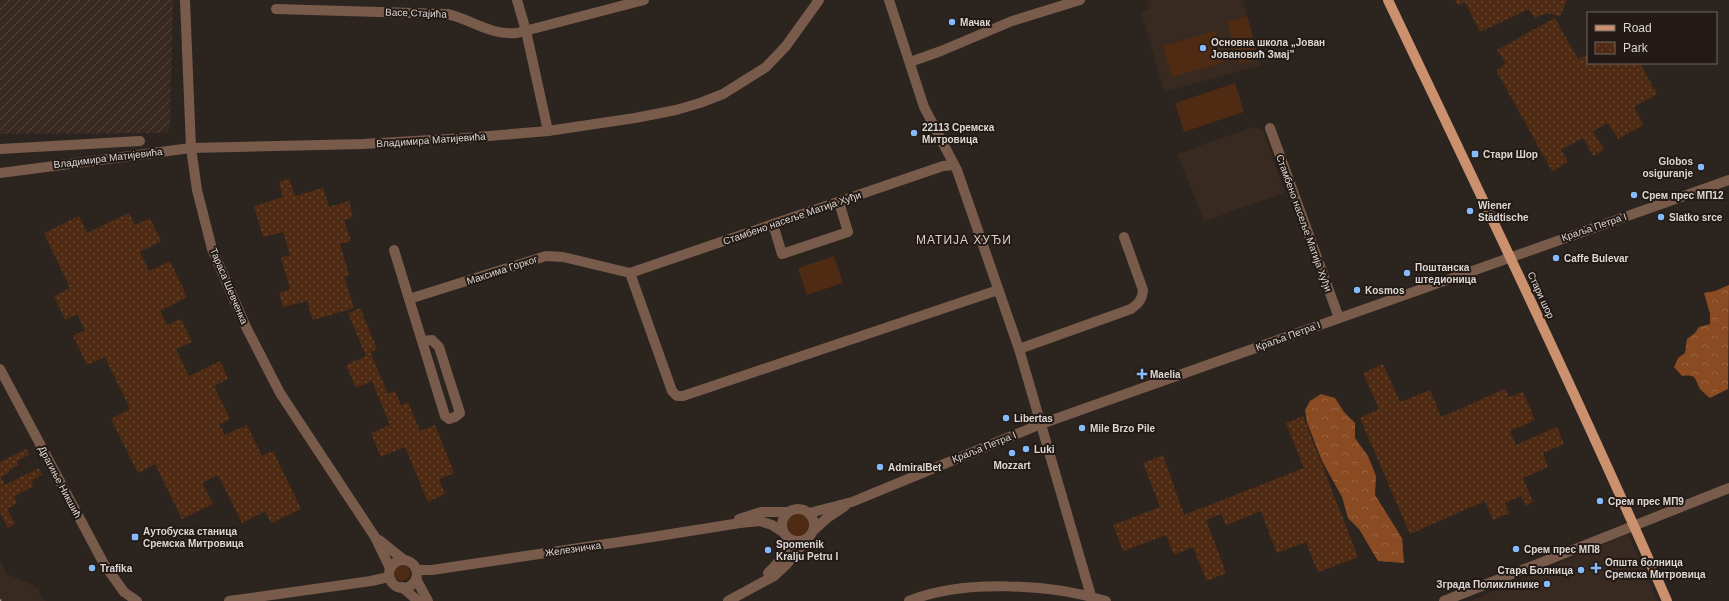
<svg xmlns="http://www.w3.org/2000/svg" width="1729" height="601" font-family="Helvetica,sans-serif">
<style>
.built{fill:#382921}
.industrial{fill:url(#industrial-furrows)}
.grass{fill:#502b14}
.forest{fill:url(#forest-crowns)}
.park{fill:url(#park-dots)}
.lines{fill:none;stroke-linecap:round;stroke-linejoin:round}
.minor{stroke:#785b4b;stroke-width:10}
.major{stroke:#cb906e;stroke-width:10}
.rail{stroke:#9a9390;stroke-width:2.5;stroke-dasharray:7 7;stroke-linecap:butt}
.poi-dot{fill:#85bbfb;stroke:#231a16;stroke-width:1.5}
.labels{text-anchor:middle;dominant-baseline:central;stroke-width:4;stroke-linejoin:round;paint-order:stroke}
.street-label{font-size:10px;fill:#ddd7d4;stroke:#231a16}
.poi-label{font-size:10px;font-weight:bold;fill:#ddd7d4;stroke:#231a16;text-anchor:start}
.quarter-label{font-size:12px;letter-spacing:1px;fill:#dcd0c9;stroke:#231a16}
</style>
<defs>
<pattern id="industrial-furrows" width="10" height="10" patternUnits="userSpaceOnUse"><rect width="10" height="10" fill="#382921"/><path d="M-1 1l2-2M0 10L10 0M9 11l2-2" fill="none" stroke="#544740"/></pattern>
<pattern id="forest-crowns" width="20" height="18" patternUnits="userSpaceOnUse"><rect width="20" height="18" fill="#8a4b23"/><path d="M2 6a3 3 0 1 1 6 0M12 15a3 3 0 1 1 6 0" fill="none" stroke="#9a6442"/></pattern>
<pattern id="park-dots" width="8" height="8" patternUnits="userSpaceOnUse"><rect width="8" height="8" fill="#502b14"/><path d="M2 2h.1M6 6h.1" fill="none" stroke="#694935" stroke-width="1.8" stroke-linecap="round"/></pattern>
</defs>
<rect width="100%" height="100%" fill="#2c241f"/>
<g class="built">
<polygon points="1147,0 1243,0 1261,65 1164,92 1141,12 1149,9"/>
<polygon points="1252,127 1263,130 1285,193 1204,221 1177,154"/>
<polygon points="1628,534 1658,601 1470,601"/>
<polygon points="0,559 6,574 30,583 40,590 38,592 45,601 0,601"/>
</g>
<polygon class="industrial" points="0,0 173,0 170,125 167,133 0,134"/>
<g class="grass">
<polygon points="1247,16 1259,59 1239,64 1227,22"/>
<polygon points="1215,31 1224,62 1172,77 1163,46"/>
<polygon points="1235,83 1244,112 1184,132 1175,103"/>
<polygon points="834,256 843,283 807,295 798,268"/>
<circle cx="798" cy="525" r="11"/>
<circle cx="402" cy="573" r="8"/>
</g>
<g class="forest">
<path d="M 1729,285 L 1728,389 L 1710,398 C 1706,395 1703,392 1700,389 C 1694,378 1697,374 1682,376 L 1674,367 L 1678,358 L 1685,353 L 1687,339 L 1695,333 L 1699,327 L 1710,324 L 1710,314 L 1704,293 L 1715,291 Z"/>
<polygon points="1321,394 1335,398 1344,412 1355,423 1355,438 1368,456 1376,476 1375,495 1402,538 1404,563 1378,561 1359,529 1348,518 1342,497 1322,461 1307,422 1305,410 1310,401"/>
</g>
<g class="park">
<polygon points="1455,0 1567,0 1560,16 1547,13 1535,18 1529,9 1480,32 1465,2 1458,5"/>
<polygon points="1555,18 1578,59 1588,54 1588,63 1640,63 1657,94 1634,107 1643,125 1618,139 1608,123 1593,131 1604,150 1593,156 1583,138 1561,150 1568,162 1552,171 1496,70 1506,64 1497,50"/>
<polygon points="289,178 295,196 323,188 329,207 349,201 353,217 344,220 351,241 340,244 349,275 344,277 354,308 313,320 307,301 283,307 279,293 290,289 281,258 290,255 283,232 263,237 254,206 283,197 279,182"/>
<polygon points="129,213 135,225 150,218 161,241 140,252 149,271 170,261 187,297 160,311 167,325 181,319 192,342 176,349 189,376 220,361 228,379 214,386 230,419 219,424 225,435 247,425 262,456 273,451 301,509 271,523 265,511 242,523 218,475 202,483 213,504 182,519 155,464 138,473 111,419 130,409 105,357 87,365 73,336 85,330 77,314 65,320 54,296 70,288 44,233 79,216 87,233"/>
<polygon points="360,308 377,349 370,352 388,394 395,391 401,405 408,402 420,431 435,425 454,473 439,479 445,494 428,502 405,447 381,457 371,433 390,425 372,381 356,388 346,365 366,356 348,313"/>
<polygon points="1383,364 1400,402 1430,390 1441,417 1505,389 1509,397 1523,392 1535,420 1510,431 1516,445 1557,427 1564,444 1543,453 1548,467 1523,478 1533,502 1526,506 1521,496 1505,503 1509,513 1493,520 1485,501 1410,534 1360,418 1379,409 1363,373"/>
<polygon points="1303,416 1358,557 1318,572 1306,542 1277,553 1261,511 1226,525 1221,514 1206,520 1226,573 1207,581 1193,547 1174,555 1166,535 1123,551 1113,525 1160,507 1143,463 1163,455 1184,515 1304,468 1286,423"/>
<polygon points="26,449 29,455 17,461 19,465 9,470 10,472 1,477 5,485 39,468 42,475 31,481 34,486 14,496 17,503 7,509 15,524 8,528 0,513 0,462"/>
</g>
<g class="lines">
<g class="minor">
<polyline points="185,0 191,148 197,190 212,249 246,327 280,393 375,537 390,568"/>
<polyline points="517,0 526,31 548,131"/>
<polyline points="889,0 924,107 957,170 1019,349 1091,596"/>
<path d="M 276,9 L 447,14 C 471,19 491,36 517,33 L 644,0"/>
<polyline points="910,62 941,51 1012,21 1080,0"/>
<polyline points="1270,128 1339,318"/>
<polyline points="0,149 140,141"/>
<polyline points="0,173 191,148 363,144 465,138 548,131 635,118 676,110 700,103 723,94 766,67 786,46 819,0"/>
<polyline points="773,224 782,254 848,232 839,202"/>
<polyline points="394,250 445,416 449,419 455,417 460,413 439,347 432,340 422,341"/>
<polyline points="630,273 943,166 954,165"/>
<polyline points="409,299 546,256 563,257 630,273 672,391 677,396 683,396 998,290"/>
<path d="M 1019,349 L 1131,309 C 1139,303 1142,300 1143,290 L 1124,237"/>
<polyline points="0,369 104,564 124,592 137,601"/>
<circle cx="798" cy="525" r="16"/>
<polyline points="809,513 852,502 1041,424 1729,180"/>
<polyline points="739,519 761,512 788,512"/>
<polyline points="814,530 827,518 845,506"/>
<polyline points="379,540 404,560"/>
<circle cx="403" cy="574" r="14"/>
<polyline points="416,570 432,570 646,538 740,523 760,521 772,525 783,532"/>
<path d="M 768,573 C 779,562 789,553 786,536"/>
<polyline points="416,579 428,601"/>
<polyline points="402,587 418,601"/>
<polyline points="229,601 371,581 389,577"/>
<polyline points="728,601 774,576 787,564 806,540"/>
<path d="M 909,601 C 963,579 1051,584 1106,601"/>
<polyline points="1444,601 1729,488"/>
</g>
<path class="major" d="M 1388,0 C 1483,200 1579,399 1667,601"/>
<polyline class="rail" points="0,600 1,601"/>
</g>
<g class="poi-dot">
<circle cx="952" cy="22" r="4"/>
<circle cx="1203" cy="48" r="4"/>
<circle cx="914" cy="133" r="4"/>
<rect x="1471" y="150" width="8" height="8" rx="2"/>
<circle cx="1701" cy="167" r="4"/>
<circle cx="1634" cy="195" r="4"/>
<circle cx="1470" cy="211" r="4"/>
<circle cx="1661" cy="217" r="4"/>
<circle cx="1556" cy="258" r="4"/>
<circle cx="1407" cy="273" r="4"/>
<circle cx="1357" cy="290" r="4"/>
<path d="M1140 368h4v4h4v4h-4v4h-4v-4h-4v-4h4z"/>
<circle cx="1006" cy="418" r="4"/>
<circle cx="1082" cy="428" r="4"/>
<circle cx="1026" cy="449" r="4"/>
<circle cx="1012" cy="453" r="4"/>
<circle cx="880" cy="467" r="4"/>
<circle cx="1600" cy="501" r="4"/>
<rect x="131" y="533" width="8" height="8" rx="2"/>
<circle cx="1516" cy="549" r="4"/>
<circle cx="768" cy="550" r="4"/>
<circle cx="92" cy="568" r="4"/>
<path d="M1594 562h4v4h4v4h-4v4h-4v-4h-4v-4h4z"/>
<circle cx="1581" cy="570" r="4"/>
<circle cx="1547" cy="584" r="4"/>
</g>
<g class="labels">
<g class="street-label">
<text transform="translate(416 13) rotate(2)">Васе Стајића</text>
<text transform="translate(431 140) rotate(-4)">Владимира Матијевића</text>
<text transform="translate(108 158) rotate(-7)">Владимира Матијевића</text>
<text transform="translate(792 218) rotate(-19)">Стамбено насеље Матија Хуђи</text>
<text transform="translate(1304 223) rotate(70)">Стамбено насеље Матија Хуђи</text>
<text transform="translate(1594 227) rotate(-19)">Краља Петра I</text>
<text transform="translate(502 270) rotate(-18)">Максима Горког</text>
<text transform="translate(229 286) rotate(67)">Тараса Шевченка</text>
<text transform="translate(1541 295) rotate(65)">Стари шор</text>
<text transform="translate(1288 336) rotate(-20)">Краља Петра I</text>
<text transform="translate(984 447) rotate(-22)">Краља Петра I</text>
<text transform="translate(60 482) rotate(62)">Драгиње Никшић</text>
<text transform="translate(573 549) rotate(-8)">Железничка</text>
</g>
<g class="poi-label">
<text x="960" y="22">Мачак</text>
<text x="1211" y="42">Основна школа „Јован<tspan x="1211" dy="12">Јовановић Змај”</tspan></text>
<text x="922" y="127">22113 Сремска<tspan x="922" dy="12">Митровица</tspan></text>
<text x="1483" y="154">Стари Шор</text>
<text x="1693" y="161" text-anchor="end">Globos<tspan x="1693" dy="12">osiguranje</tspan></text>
<text x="1642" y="195">Срем прес МП12</text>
<text x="1478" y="205">Wiener<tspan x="1478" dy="12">Städtische</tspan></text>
<text x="1669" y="217">Slatko srce</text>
<text x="1564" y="258">Caffe Bulevar</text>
<text x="1415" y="267">Поштанска<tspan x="1415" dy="12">штедионица</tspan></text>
<text x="1365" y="290">Kosmos</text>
<text x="1150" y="374">Maelia</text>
<text x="1014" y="418">Libertas</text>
<text x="1090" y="428">Mile Brzo Pile</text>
<text x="1034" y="449">Luki</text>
<text x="1012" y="465" text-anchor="middle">Mozzart</text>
<text x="888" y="467">AdmiralBet</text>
<text x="1608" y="501">Срем прес МП9</text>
<text x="143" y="531">Аутобуска станица<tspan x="143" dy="12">Сремска Митровица</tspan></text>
<text x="776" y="544">Spomenik<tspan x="776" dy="12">Kralju Petru I</tspan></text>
<text x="1524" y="549">Срем прес МП8</text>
<text x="1605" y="562">Општа болница<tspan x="1605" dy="12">Сремска Митровица</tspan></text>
<text x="100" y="568">Trafika</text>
<text x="1573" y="570" text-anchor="end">Стара Болница</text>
<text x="1539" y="584" text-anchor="end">Зграда Поликлинике</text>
</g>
<g class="quarter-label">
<text x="964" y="240">МАТИЈА ХУЂИ</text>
</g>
</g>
<rect x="1587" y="12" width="130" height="52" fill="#231a16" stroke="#6d6662"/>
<rect x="1595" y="25" width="20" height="6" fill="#cb906e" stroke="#6d6662"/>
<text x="1623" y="32" font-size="12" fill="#ddd7d4">Road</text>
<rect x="1595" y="42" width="20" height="12" fill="url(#park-dots)" stroke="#6d6662"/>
<text x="1623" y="52" font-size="12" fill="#ddd7d4">Park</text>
</svg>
